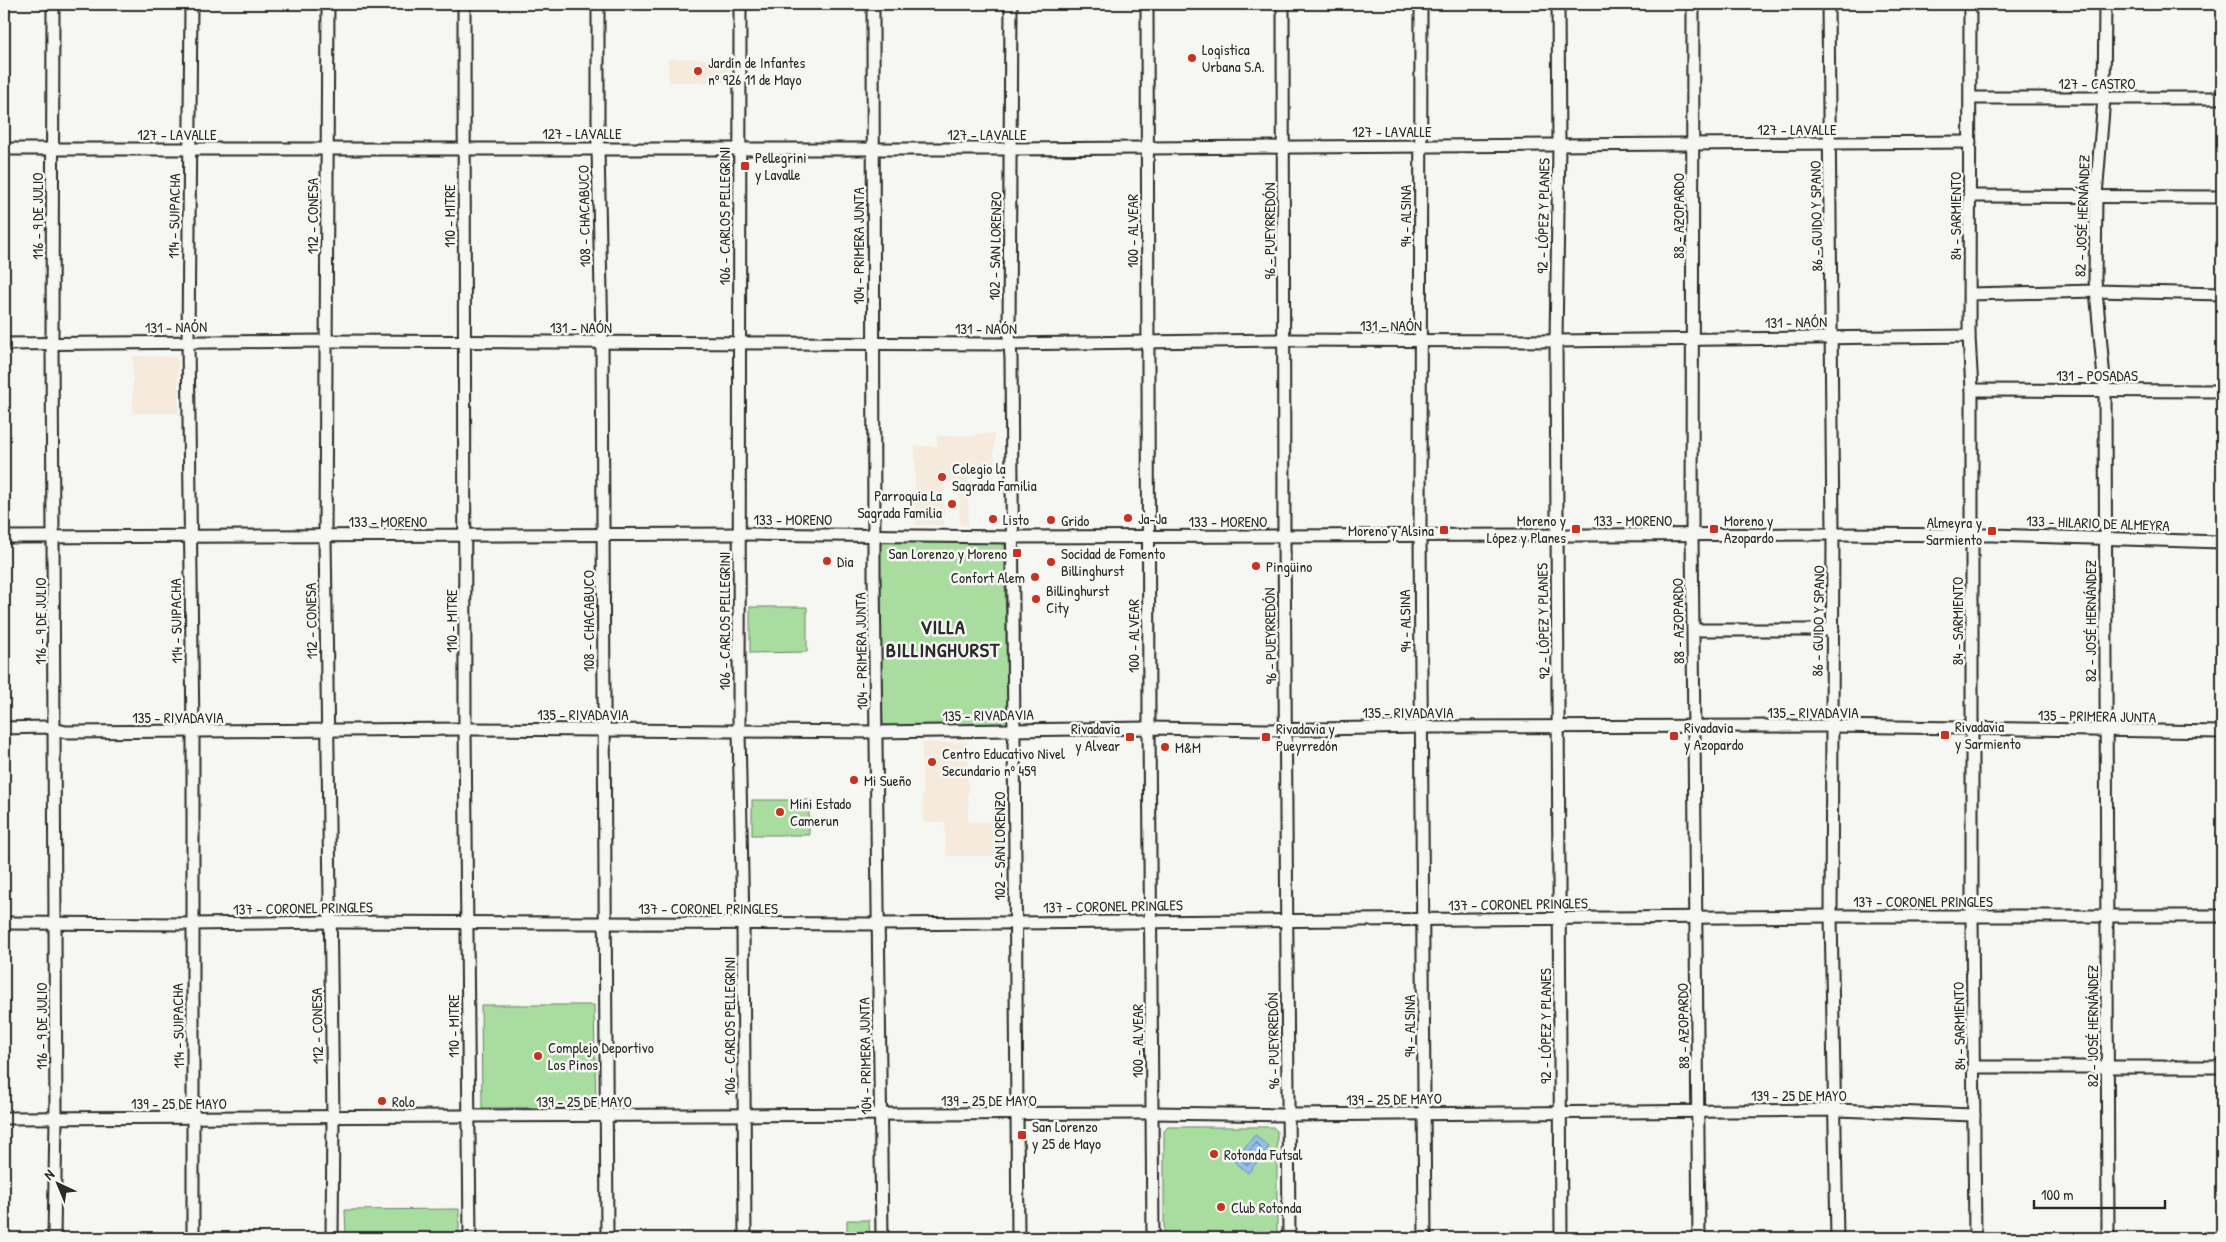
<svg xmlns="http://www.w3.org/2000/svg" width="2226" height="1242" font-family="'Patrick Hand',sans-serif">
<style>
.built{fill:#f5eadb}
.green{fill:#a8dd9f;stroke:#6a8465}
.water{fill:#92bfec;stroke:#69849f}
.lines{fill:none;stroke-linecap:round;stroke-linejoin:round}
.shore{stroke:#546678;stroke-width:1}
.minor-casing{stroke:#2b2b2b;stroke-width:15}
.minor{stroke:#f6f6f2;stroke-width:11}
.poi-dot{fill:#c8321e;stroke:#f6f6f2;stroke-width:2}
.labels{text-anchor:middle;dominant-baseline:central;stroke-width:5;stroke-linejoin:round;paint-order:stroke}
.poi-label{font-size:15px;fill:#2b2b2b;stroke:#f6f6f2;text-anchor:start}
.street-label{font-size:15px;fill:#2b2b2b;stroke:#f6f6f2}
.district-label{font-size:20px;font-weight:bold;letter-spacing:1px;fill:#2b2b2b;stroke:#f6f6f2}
</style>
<rect width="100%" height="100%" fill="#f6f6f2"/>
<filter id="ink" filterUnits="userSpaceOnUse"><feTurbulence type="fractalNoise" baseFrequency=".02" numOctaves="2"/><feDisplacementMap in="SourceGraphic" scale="10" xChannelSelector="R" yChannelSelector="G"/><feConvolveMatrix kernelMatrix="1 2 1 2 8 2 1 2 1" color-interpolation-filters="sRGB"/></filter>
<g filter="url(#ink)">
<g class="built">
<polygon points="668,59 728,59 728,82 669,82"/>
<polygon points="133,356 174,357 178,361 178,413 133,413"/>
<polygon points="975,434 994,434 994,472 968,472 968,525 960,525 959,482 944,483 944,525 915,525 915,446 937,446 937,436 975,436"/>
<polygon points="968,742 968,822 1002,821 1003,856 946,856 945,822 923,822 922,743"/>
</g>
<g class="green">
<polygon points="886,541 1004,541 1008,725 883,727 878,547"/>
<polygon points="750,607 807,607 807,652 750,653"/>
<rect x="752" y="800" width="57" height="35"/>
<polygon points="481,1005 594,1005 596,1107 482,1108"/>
<polygon points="1168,1127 1273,1127 1277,1131 1277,1238 1164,1238 1164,1131"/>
<polygon points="459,1209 459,1238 346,1238 345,1210"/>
<polygon points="847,1220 869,1220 870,1238 847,1238"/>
</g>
<polygon class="water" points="1255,1135 1269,1147 1248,1173 1234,1161"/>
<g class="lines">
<polygon class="shore" points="1257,1143 1261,1149 1249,1164 1246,1164 1242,1159"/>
<g class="minor-casing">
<g id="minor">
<polyline points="53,4 52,344 56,1118 54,1238"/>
<polyline points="191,4 188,342 193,731 193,1238"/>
<polyline points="328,4 325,536 333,1117 332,1238"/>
<polyline points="464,4 465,729 470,1238"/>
<polyline points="598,4 598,148 602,342 607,1238"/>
<polyline points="740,4 739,731 743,923 745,1238"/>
<polyline points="873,4 874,575 882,1238"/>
<polyline points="1011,4 1009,331 1011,359 1018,1238"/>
<polyline points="1147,4 1149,728 1153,1238"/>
<polyline points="1283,4 1284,536 1289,1238"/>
<polyline points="1421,4 1420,534 1425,1238"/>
<polyline points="1558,4 1559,145 1556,341 1561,1238"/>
<polyline points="1693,4 1692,535 1699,1238"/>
<polyline points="1828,4 1833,534 1831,916 1837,1238"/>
<polyline points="1970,4 1969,336 1972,390 1972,916 1975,1238"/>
<polyline points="2105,4 2104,98 2096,196 2095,279 2105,390 2108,1238"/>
<polyline points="1971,98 2222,98"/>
<polyline points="4,149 1011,149 1970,142"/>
<polyline points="1970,196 2222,197"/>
<polyline points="1970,294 2095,291 2222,294"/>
<polyline points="4,344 327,341 1010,344 1285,340 1556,341 1969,336"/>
<polyline points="1972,390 2222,391"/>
<polyline points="4,537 739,534 1011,537 1833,534 1992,535 2222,542"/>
<polyline points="1694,630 1833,630"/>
<polyline points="4,728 45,727 66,732 465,729 877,732 1149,728 1266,730 1421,727 1831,726 2222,732"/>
<polyline points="4,923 192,924 330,922 878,924 1831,916 2222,916"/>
<polyline points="1975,1067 2222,1067"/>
<polyline points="4,1118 1152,1113 1289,1115 1836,1110 1974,1115"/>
</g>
</g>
<use href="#minor" class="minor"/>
</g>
</g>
<g class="poi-dot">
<circle cx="1192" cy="58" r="5"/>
<circle cx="698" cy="71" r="5"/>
<rect x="740" y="161" width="10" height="10" rx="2.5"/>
<circle cx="942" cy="477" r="5"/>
<circle cx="952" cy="504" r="5"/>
<circle cx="1128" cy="518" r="5"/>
<circle cx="993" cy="519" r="5"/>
<circle cx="1051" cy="520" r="5"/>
<rect x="1571" y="524" width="10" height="10" rx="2.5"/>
<rect x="1709" y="524" width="10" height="10" rx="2.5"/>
<rect x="1439" y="525" width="10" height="10" rx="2.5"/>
<rect x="1987" y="526" width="10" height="10" rx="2.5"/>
<rect x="1012" y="548" width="10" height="10" rx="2.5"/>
<circle cx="827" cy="561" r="5"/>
<circle cx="1051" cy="562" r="5"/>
<circle cx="1256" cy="566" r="5"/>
<circle cx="1035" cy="577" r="5"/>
<circle cx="1036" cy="599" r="5"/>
<rect x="1940" y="730" width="10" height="10" rx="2.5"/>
<rect x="1669" y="731" width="10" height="10" rx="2.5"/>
<rect x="1125" y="732" width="10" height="10" rx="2.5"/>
<rect x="1261" y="732" width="10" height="10" rx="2.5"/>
<circle cx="1165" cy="747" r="5"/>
<circle cx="932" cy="762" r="5"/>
<circle cx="854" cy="780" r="5"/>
<circle cx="780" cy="812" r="5"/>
<circle cx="538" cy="1056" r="5"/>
<circle cx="382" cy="1101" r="5"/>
<rect x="1017" y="1130" width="10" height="10" rx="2.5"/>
<circle cx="1214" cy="1154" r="5"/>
<circle cx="1221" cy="1207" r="5"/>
</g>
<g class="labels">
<g class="poi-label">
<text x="1202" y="49">Logistica<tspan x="1202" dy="17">Urbana S.A.</tspan></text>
<text x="708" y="62">Jardín de Infantes<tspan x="708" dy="17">nº 926 11 de Mayo</tspan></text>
<text x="755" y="157">Pellegrini<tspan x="755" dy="17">y Lavalle</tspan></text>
<text x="952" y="468">Colegio la<tspan x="952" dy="17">Sagrada Familia</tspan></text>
<text x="942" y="495" text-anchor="end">Parroquia La<tspan x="942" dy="17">Sagrada Familia</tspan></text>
<text x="1138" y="518">Ja-Ja</text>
<text x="1003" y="519">Listo</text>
<text x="1061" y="520">Grido</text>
<text x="1566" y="520" text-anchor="end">Moreno y<tspan x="1566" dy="17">López y Planes</tspan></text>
<text x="1724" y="520">Moreno y<tspan x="1724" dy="17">Azopardo</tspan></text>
<text x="1982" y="522" text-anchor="end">Almeyra y<tspan x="1982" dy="17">Sarmiento</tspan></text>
<text x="1434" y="530" text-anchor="end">Moreno y Alsina</text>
<text x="1007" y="553" text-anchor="end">San Lorenzo y Moreno</text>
<text x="1061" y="553">Socidad de Fomento<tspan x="1061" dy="17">Billinghurst</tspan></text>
<text x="837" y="561">Dia</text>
<text x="1266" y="566">Pingüino</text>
<text x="1025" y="577" text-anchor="end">Confort Alem</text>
<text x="1046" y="590">Billinghurst<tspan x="1046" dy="17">City</tspan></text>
<text x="1955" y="726">Rivadavia<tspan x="1955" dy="17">y Sarmiento</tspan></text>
<text x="1684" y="727">Rivadavia<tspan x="1684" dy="17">y Azopardo</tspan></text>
<text x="1120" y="728" text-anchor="end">Rivadavia<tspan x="1120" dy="17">y Alvear</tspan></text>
<text x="1276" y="728">Rivadavia y<tspan x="1276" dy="17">Pueyrredón</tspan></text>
<text x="1175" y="747">M&amp;M</text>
<text x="942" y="753">Centro Educativo Nivel<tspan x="942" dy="17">Secundario nº 459</tspan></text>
<text x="864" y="780">Mi Sueño</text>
<text x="790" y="803">Mini Estado<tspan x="790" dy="17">Camerun</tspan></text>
<text x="548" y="1047">Complejo Deportivo<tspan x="548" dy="17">Los Pinos</tspan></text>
<text x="392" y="1101">Rolo</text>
<text x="1032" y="1126">San Lorenzo<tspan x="1032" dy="17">y 25 de Mayo</tspan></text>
<text x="1224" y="1154">Rotonda Futsal</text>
<text x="1231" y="1207">Club Rotonda</text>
</g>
<g class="street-label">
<text x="2097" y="83">127 - CASTRO</text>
<text x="1797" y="129">127 - LAVALLE</text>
<text x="1392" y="131">127 - LAVALLE</text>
<text x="582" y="133">127 - LAVALLE</text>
<text x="177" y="134">127 - LAVALLE</text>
<text x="987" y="134">127 - LAVALLE</text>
<text transform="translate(37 216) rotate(-90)">116 - 9 DE JULIO</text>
<text transform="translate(174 216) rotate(-89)">114 - SUIPACHA</text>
<text transform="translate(312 216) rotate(-90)">112 - CONESA</text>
<text transform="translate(449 216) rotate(-90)">110 - MITRE</text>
<text transform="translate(584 216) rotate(-91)">108 - CHACABUCO</text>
<text transform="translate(724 216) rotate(-90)">106 - CARLOS PELLEGRINI</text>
<text transform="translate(1405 216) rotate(-90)">94 - ALSINA</text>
<text transform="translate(1543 216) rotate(-89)">92 - LÓPEZ Y PLANES</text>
<text transform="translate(1678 216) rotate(-90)">88 - AZOPARDO</text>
<text transform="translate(1816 216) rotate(-91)">86 - GUIDO Y SPANO</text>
<text transform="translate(1955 216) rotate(-90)">84 - SARMIENTO</text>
<text transform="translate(2082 216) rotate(-88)">82 - JOSÉ HERNÁNDEZ</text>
<text transform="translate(1132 231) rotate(-90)">100 - ALVEAR</text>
<text transform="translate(1269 231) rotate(-90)">96 - PUEYRREDÓN</text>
<text transform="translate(858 246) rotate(-90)">104 - PRIMERA JUNTA</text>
<text transform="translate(995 246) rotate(-89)">102 - SAN LORENZO</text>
<text transform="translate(1796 322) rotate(-1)">131 - NAÓN</text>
<text x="1391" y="325">131 - NAÓN</text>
<text transform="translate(176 327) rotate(-1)">131 - NAÓN</text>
<text x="581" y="327">131 - NAÓN</text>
<text x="986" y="328">131 - NAÓN</text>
<text x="2097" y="375">131 - POSADAS</text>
<text x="793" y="519">133 - MORENO</text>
<text x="1633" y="520">133 - MORENO</text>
<text x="388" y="521">133 - MORENO</text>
<text x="1228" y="521">133 - MORENO</text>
<text transform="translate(2098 523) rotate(2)">133 - HILARIO DE ALMEYRA</text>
<text transform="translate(40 621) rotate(-90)">116 - 9 DE JULIO</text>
<text transform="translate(176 621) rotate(-91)">114 - SUIPACHA</text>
<text transform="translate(311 621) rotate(-91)">112 - CONESA</text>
<text transform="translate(451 621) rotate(-90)">110 - MITRE</text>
<text transform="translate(588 621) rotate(-90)">108 - CHACABUCO</text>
<text transform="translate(724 621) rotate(-90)">106 - CARLOS PELLEGRINI</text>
<text transform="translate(1405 621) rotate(-91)">94 - ALSINA</text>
<text transform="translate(1543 621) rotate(-91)">92 - LÓPEZ Y PLANES</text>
<text transform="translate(1678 621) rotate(-91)">88 - AZOPARDO</text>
<text transform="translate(1818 621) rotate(-89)">86 - GUIDO Y SPANO</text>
<text transform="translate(1957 621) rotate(-90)">84 - SARMIENTO</text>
<text transform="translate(2090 621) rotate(-90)">82 - JOSÉ HERNÁNDEZ</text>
<text transform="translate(1133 636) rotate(-90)">100 - ALVEAR</text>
<text transform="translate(1270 636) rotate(-91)">96 - PUEYRREDÓN</text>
<text transform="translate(861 651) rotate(-91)">104 - PRIMERA JUNTA</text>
<text x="1408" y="712">135 - RIVADAVIA</text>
<text x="1813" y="712">135 - RIVADAVIA</text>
<text x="583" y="714">135 - RIVADAVIA</text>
<text transform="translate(988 715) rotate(-1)">135 - RIVADAVIA</text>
<text transform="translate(2097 716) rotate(1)">135 - PRIMERA JUNTA</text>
<text x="178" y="717">135 - RIVADAVIA</text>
<text transform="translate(999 846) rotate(-90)">102 - SAN LORENZO</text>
<text x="1923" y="901">137 - CORONEL PRINGLES</text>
<text transform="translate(1518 904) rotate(-1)">137 - CORONEL PRINGLES</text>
<text transform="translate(1113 906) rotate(-1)">137 - CORONEL PRINGLES</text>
<text transform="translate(303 908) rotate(-1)">137 - CORONEL PRINGLES</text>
<text x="708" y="908">137 - CORONEL PRINGLES</text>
<text transform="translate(41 1026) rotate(-90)">116 - 9 DE JULIO</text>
<text transform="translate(178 1026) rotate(-91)">114 - SUIPACHA</text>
<text transform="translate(317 1026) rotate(-91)">112 - CONESA</text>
<text transform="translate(453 1026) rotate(-90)">110 - MITRE</text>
<text transform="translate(729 1026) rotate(-90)">106 - CARLOS PELLEGRINI</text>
<text transform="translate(1409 1026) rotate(-90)">94 - ALSINA</text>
<text transform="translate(1545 1026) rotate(-90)">92 - LÓPEZ Y PLANES</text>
<text transform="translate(1683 1026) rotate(-91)">88 - AZOPARDO</text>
<text transform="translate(1959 1026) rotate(-91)">84 - SARMIENTO</text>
<text transform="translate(2092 1026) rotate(-90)">82 - JOSÉ HERNÁNDEZ</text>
<text transform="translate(1137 1041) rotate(-90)">100 - ALVEAR</text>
<text transform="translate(1273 1041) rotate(-91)">96 - PUEYRREDÓN</text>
<text transform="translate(865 1056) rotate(-91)">104 - PRIMERA JUNTA</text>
<text x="1799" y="1095">139 - 25 DE MAYO</text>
<text transform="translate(1394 1099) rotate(-1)">139 - 25 DE MAYO</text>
<text x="989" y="1100">139 - 25 DE MAYO</text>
<text x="584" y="1101">139 - 25 DE MAYO</text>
<text x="179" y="1103">139 - 25 DE MAYO</text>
</g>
<g class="district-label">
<text x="943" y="626">VILLA<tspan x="943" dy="23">BILLINGHURST</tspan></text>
</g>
</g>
<rect width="2226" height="1242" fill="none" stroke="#f6f6f2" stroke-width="20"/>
<rect x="10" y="10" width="2206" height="1222" fill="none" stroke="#2b2b2b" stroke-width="2" filter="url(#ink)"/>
<g transform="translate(58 1184) rotate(316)" stroke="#f6f6f2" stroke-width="4" paint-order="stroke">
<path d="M0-4L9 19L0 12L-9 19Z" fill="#2b2b2b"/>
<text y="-8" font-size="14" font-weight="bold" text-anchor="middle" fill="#2b2b2b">N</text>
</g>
<path d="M2034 1200v8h131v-8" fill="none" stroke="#2b2b2b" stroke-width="2.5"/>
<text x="2041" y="1200" font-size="15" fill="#2b2b2b" stroke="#f6f6f2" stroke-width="4" paint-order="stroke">100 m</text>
</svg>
